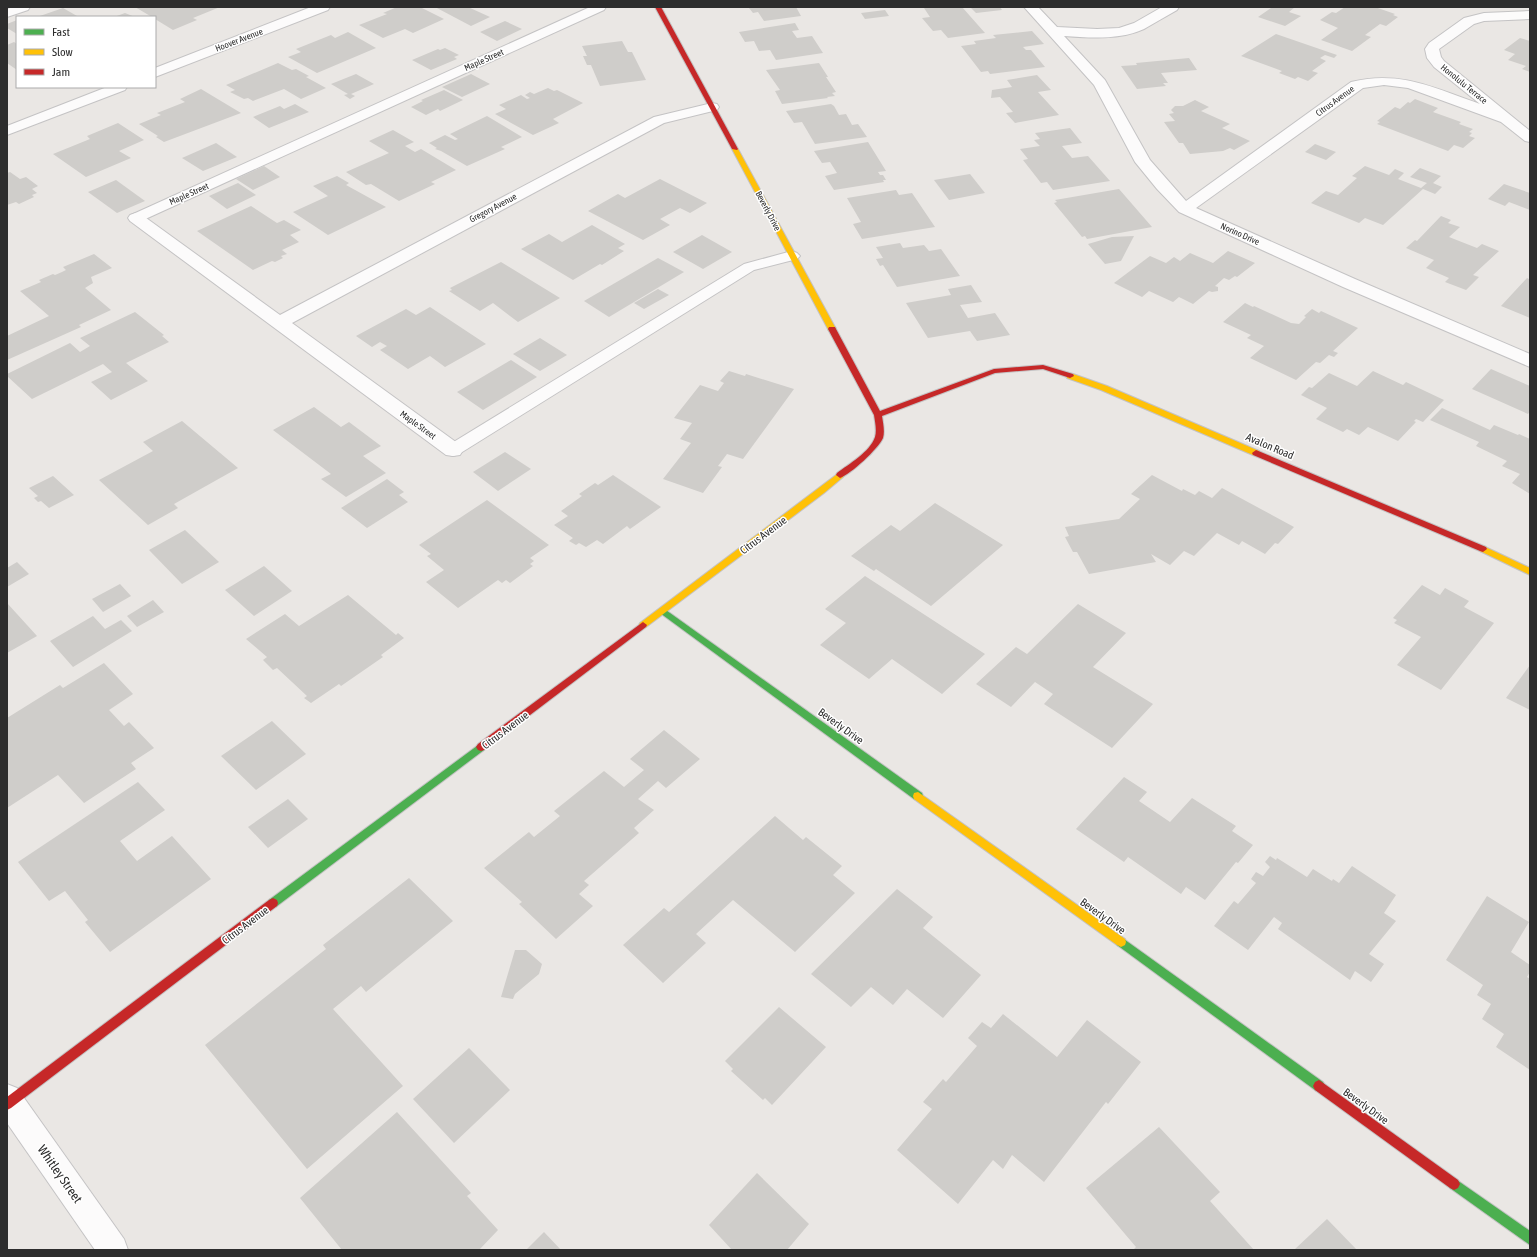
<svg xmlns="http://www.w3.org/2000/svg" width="1537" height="1257" font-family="'Asap Condensed',sans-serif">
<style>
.building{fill:#cfcdca}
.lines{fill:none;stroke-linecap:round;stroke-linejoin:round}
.lane-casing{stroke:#c4c3c4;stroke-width:2}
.street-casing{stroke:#c4c3c4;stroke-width:2}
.fast-casing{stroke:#c4c3c4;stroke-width:2}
.slow-casing{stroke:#c4c3c4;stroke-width:2}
.jam-casing{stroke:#c4c3c4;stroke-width:2}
.lane{fill:#fcfbfb;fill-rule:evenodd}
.street{fill:#fcfbfb;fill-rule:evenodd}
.fast{fill:#4caf50;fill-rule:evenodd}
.slow{fill:#ffc107;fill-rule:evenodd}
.jam{fill:#c62828;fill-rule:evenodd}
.labels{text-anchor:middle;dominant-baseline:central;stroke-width:3;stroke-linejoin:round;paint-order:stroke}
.far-street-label{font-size:9px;fill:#2d2d2d;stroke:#fff}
.street-label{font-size:11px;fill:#2d2d2d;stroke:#fff}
.near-street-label{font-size:13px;fill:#2d2d2d;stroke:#fff}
</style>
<rect width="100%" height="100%" fill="#eae7e4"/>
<g class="building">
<polygon points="135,7 220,7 193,18 197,20 173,30 155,19 155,17 152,17"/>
<polygon points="397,7 420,7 444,19 413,33 405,29 383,38 359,25 387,14 383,13"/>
<polygon points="435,7 468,7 490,17 471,26"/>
<polygon points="796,7 801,16 764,21 758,12 753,13 749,8"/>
<polygon points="933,7 962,7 985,33 948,38 941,30 933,31 922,18 930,17 924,8"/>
<polygon points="970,7 1000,7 1002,10 976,13"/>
<polygon points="1269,7 1295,7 1289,12 1301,16 1285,26 1258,17 1271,8"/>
<polygon points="1345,7 1375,7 1395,14 1393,15 1398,17 1386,26 1380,24 1365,35 1371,37 1352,51 1321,40 1338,28 1320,20 1332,12 1336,13"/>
<polygon points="63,8 77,16 37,17"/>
<polygon points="885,10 889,16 865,19 861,13"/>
<polygon points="125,13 135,17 114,17"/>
<polygon points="17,20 17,34 7,28 7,24"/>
<polygon points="505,21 522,29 497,41 480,32"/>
<polygon points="795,23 799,30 792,31 797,38 812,36 823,53 776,60 770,50 759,51 754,41 745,42 739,32"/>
<polygon points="1032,31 1044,44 1023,47 1026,50 1031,50 1045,67 990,74 988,71 981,72 961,46 976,44 974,41 996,38 993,35"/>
<polygon points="348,32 376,48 317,73 288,57 301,52 296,49 331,35 335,38"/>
<polygon points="1276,34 1337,55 1334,58 1325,55 1320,58 1326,61 1312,71 1318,73 1308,81 1298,77 1295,79 1279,73 1282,71 1241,56"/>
<polygon points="1520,38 1530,41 1530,72 1522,69 1526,66 1508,60 1515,54 1504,50"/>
<polygon points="622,41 628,52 632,52 646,80 600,86 591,65 587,65 583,56 587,56 582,46"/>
<polygon points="14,42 17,44 17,70 7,63 7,45"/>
<polygon points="445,48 459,55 454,57 457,59 431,70 412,60 438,49 440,50"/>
<polygon points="1189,58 1197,70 1161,73 1168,83 1163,83 1166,86 1137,89 1121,66 1137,65 1136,63"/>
<polygon points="278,63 292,70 296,69 309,76 306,77 326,88 301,99 284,89 253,101 248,98 244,99 230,92 235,90 226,85"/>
<polygon points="819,63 828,77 826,77 836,92 832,93 835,96 827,97 828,98 782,104 775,91 780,90 766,70"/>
<polygon points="356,74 374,84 351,94 355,96 350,99 344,95 348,94 331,84"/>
<polygon points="471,74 490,84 462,97 442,87"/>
<polygon points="1037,75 1051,90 1038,92 1059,115 1015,123 1006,113 1013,112 1000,97 991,98 992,90 1012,87 1007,80"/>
<polygon points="548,88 554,91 557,90 583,103 553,119 559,123 533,135 495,114 506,109 499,105 521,95 527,99 530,98 525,95 530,92 534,94"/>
<polygon points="201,89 241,113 164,142 156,137 158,136 139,124 161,115 157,113 185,102 180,99"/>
<polygon points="444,90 463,100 440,111 438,109 426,115 411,107 423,101 421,100"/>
<polygon points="1415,99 1438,108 1433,112 1461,122 1459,124 1473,129 1469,132 1472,133 1469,136 1475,138 1463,148 1454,145 1448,151 1377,124 1380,122 1377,121 1395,107 1400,109 1408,102 1410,103"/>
<polygon points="1195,100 1209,107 1201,111 1230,124 1222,128 1250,141 1234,150 1230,148 1223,151 1190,154 1183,143 1179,143 1164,122 1175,121 1169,114 1174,113 1171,110 1175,106 1183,106"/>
<polygon points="295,104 309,112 269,128 253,117 280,106 284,109"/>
<polygon points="831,104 834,106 839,115 846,114 852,125 858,124 867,137 815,144 802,122 794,123 786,111"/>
<polygon points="487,116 522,137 501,147 505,149 467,166 441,151 435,149 437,148 429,143 445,135 455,140 458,139 450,134"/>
<polygon points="118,123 144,140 119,151 131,158 86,177 53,154 90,139 87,136"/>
<polygon points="1070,128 1082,143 1062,146 1072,158 1088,156 1110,181 1053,190 1047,182 1041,183 1023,160 1028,159 1020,149 1040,146 1034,140 1040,139 1035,133"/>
<polygon points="393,130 414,142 405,146 415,152 421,149 456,170 431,182 435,184 399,201 371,184 366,185 346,172 389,153 369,141"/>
<polygon points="868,142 886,171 878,172 880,175 883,175 886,180 883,180 884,182 834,190 825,176 837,173 830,162 822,163 814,151"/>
<polygon points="216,143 237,157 203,171 182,158"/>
<polygon points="1315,144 1336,152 1326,160 1305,152"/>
<polygon points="264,166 280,177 253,190 236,179"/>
<polygon points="1365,166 1389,175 1395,169 1404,173 1398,179 1421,188 1427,183 1410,177 1420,168 1441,176 1433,183 1442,187 1435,194 1423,189 1383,225 1365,218 1359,223 1311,203 1326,191 1338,195 1357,178 1352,176"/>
<polygon points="10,172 20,179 26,177 38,186 32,189 37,193 32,195 34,197 19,204 16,202 7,205 7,173"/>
<polygon points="970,174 985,193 949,200 934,180"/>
<polygon points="337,176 349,183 346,185 386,207 328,235 293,212 328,196 313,186"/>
<polygon points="660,179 707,203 690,213 680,208 660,219 670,225 643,240 588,211 618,194 625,198"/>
<polygon points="116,180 145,201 117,213 88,192"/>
<polygon points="238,183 256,195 227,209 209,196"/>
<polygon points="1504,184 1530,193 1530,210 1509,202 1505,206 1488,199"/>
<polygon points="1119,189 1152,227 1087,239 1085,236 1082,237 1054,203 1057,202 1055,200"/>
<polygon points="896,190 899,195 912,193 935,227 862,239 853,224 861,222 847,198"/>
<polygon points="251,206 277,223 284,220 301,230 290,235 299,242 282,250 287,254 281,256 283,258 275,262 272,261 253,270 197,231"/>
<polygon points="1441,216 1451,220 1448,223 1460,227 1449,237 1477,248 1482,244 1499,251 1473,275 1479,277 1466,290 1445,282 1449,278 1426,268 1434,260 1406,248 1415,240 1417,241"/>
<polygon points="592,225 625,244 618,248 624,251 602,265 600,264 573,280 521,249 549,234 562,242"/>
<polygon points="702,235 732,252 703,269 673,252"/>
<polygon points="1134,236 1121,261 1105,264 1088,244 1112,237"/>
<polygon points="900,243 903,248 924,245 929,251 941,249 960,276 897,287 883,265 880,266 876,259 883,258 876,247"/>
<polygon points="1228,251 1255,263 1237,277 1235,276 1229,280 1224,278 1215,286 1218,287 1218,291 1212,292 1209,291 1193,304 1179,297 1173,302 1149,291 1142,297 1114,283 1150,256 1166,263 1174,257 1180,261 1190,253 1213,263"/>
<polygon points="94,254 112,268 91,277 93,283 85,288 111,310 79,325 81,327 7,360 7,336 49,316 20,291 41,282 39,280 53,274 55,275 62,272 66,270 63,267"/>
<polygon points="658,258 684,272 609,317 584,301"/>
<polygon points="501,262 560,298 518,322 493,303 480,311 449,291 452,290 450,288"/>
<polygon points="1530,277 1530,318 1501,306 1527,278 1529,279"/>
<polygon points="971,285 982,302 960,305 968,318 995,313 1010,335 977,341 970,331 928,338 906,303 951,295 948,289"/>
<polygon points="658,289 669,295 644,309 634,303"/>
<polygon points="1245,303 1253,307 1254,306 1291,323 1299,324 1306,317 1304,316 1312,309 1319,313 1321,311 1358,328 1333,351 1338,353 1334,357 1329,355 1320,363 1316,362 1296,380 1250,358 1264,346 1247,338 1251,335 1223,322"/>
<polygon points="430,307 486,344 445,367 430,356 408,369 380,350 387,346 380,342 372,347 356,336 406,309 416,315"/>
<polygon points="135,312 164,335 162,336 169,342 126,363 148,381 111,400 91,382 112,372 103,364 32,399 7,376 7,374 70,343 80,352 90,346 80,338"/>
<polygon points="540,338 567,355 540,371 513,354"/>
<polygon points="511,360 537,377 483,410 457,392"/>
<polygon points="1491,369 1530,386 1530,411 1528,414 1472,389"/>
<polygon points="729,371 745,376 746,374 794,389 743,459 727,454 718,466 722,467 703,493 663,479 691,443 680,439 692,423 674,418 700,385 718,391 724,383 720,381"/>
<polygon points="1373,371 1403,385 1406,382 1444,400 1423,422 1416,419 1414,421 1416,422 1398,441 1368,427 1359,435 1347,429 1343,432 1316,419 1327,408 1301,395 1309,387 1312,388 1329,373 1357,386"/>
<polygon points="314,407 341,427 349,422 381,446 363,456 386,473 346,497 321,479 331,474 273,430"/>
<polygon points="1442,408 1490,430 1494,425 1518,435 1519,434 1530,439 1530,494 1512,483 1520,474 1502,466 1507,461 1476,446 1479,442 1430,420"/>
<polygon points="182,421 238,468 174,504 178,508 148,525 99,480 153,451 143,442"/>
<polygon points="505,452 531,469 498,491 473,472"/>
<polygon points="613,475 661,507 630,529 627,526 603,544 597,540 586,547 579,543 576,545 569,541 573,538 554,525 568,516 561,511 582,496 579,494 595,483 598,485"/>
<polygon points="1152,475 1182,491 1183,489 1195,495 1199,491 1212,498 1222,488 1294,527 1278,544 1275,543 1265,554 1242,541 1239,545 1217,533 1194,556 1184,551 1170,565 1151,554 1156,562 1089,574 1077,552 1073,552 1065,537 1069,536 1065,527 1119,519 1140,499 1131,494"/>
<polygon points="53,476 74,495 49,508 41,501 38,502 34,498 38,496 29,488"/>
<polygon points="387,479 404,492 399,495 408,502 367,528 341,508"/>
<polygon points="487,500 549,545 530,558 534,561 530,564 533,566 510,583 506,580 502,583 498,580 458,608 426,582 444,570 427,556 431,554 419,545"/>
<polygon points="935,503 1003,545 931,606 876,569 874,571 851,556 891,525 900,531"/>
<polygon points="185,530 219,562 182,584 149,550"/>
<polygon points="17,562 29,574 7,587 7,568"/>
<polygon points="264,566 292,591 254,616 225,590"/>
<polygon points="865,576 985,654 942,694 892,659 869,679 820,645 846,623 825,609"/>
<polygon points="120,584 131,596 103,612 92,599"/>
<polygon points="1422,585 1440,595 1445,588 1469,601 1464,607 1494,623 1441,690 1397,665 1421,637 1394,623 1397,620 1393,618"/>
<polygon points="348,595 396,635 398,633 404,638 381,655 383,657 341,686 339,684 311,703 304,698 307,696 277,668 273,670 263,660 267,657 246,639 285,614 299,626"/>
<polygon points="153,600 164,612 137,627 127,616"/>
<polygon points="7,603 37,636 7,653"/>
<polygon points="1078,604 1126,633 1093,667 1153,704 1112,748 1044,704 1053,694 1035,682 1011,707 976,684 1016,647 1027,654"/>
<polygon points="93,616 105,629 121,620 132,631 73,667 50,641"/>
<polygon points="104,663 133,694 109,710 124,726 129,722 154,748 131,763 136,769 84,803 58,775 7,808 7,718 60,685 63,688"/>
<polygon points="1530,665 1530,710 1506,698"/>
<polygon points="272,721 306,754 256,790 221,756"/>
<polygon points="664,730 700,759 666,788 658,781 638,799 654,810 634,828 639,833 584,881 589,885 579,894 593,906 556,939 519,904 522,902 484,868 529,832 534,837 560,816 554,811 604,771 624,787 644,770 630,759"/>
<polygon points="1124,777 1147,792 1139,801 1170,822 1192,798 1236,826 1232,831 1253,845 1238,863 1236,862 1205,900 1186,887 1181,894 1128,857 1124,862 1076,829"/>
<polygon points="138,782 165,810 120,841 137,861 172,836 211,879 110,952 85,922 88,920 65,891 49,901 18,862"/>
<polygon points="288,799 308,819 268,848 248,827"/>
<polygon points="775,816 803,840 806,837 842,866 833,875 855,893 795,952 733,900 696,934 706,943 663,983 623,945 664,908 669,912"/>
<polygon points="1270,856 1276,860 1277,858 1307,877 1313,869 1332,881 1333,879 1339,883 1352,866 1396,895 1384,913 1396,921 1369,954 1384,964 1371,982 1355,971 1350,980 1278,929 1282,923 1274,917 1248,950 1214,926 1234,901 1238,904 1256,883 1251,879 1256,872 1263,876 1270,867 1265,862"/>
<polygon points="409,878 453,921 366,992 361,986 333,1009 403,1086 307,1169 205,1045 326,949 323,945"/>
<polygon points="897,889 933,917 923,928 981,975 943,1018 907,989 893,1005 871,987 851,1007 811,974"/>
<polygon points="1487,896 1529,922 1511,952 1530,965 1530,972 1527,977 1530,979 1530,1070 1496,1047 1504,1034 1482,1019 1491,1004 1477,995 1483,985 1446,960"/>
<polygon points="515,950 526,950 542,964 539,974 515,994 513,999 501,997"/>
<polygon points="779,1007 826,1047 772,1105 765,1098 763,1100 731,1071 733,1069 725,1061"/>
<polygon points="1003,1014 1057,1057 1087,1020 1141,1062 1108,1104 1106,1102 1044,1182 1012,1155 1003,1169 993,1160 958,1204 897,1150 932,1109 923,1102 943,1079 946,1082 977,1046 968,1038 982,1022 991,1028"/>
<polygon points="469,1048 510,1090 454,1143 413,1099"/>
<polygon points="397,1112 471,1193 467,1196 498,1230 479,1250 342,1250 300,1198"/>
<polygon points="1159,1127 1220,1192 1210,1201 1254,1250 1133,1250 1136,1247 1086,1188"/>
<polygon points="757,1173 809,1224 787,1250 732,1250 709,1225"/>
<polygon points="1327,1219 1357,1250 1294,1250"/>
<polygon points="544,1232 561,1250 526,1250"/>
</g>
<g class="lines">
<g class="lane-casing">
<g id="lane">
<polygon points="13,7 30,7 28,10 7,17 7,9"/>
<polygon points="590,7 606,7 604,10 141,221 136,222 131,221 129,218 131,215"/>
<polygon points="792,251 797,253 800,256 797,259 754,270 459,454 453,456 447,454 444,450 447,446 744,264"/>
</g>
</g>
<g class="street-casing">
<g id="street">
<polygon points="311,7 330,7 328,10 155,77 155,68"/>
<path d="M 1024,7 L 1038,7 L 1057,27 L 1097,29 L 1119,28 L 1134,23 L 1162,7 L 1179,7 L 1177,10 C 1166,16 1155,23 1144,29 C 1120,40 1091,38 1064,36 L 1105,80 L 1150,160 L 1186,201 L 1351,82 C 1400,70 1434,88 1480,104 L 1434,67 L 1427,58 L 1425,49 L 1429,43 L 1464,18 L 1484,13 L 1530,11 L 1530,19 L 1484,21 L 1474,24 L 1439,49 L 1441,57 L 1444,61 L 1530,131 L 1530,142 L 1525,141 L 1501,122 L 1408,88 L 1384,85 L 1363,88 L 1196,208 L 1355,279 L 1530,354 L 1530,367 L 1343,287 L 1179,212 L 1157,189 L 1135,162 L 1094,85 Z"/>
<polygon points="107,87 127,87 125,90 7,135 7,126"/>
<polygon points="712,103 717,104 719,107 717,110 664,123 292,323 460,445 463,450 460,455 453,456 446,455 130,221 128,218 130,215 136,213 142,215 280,315 654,117"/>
<polygon points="7,1084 17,1088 124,1239 128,1250 95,1250 7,1123"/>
</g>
</g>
<g class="fast-casing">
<g id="fast">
<polygon points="663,608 922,793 923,796 922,799 918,800 914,799 660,613 659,611"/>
<polygon points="481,743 484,744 486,747 484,750 277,906 273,908 269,906 268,903 269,900"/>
<polygon points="1121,937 1323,1082 1325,1086 1323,1090 1319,1092 1315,1090 1117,945 1116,942 1117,939"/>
<polygon points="1454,1178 1530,1231 1530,1245 1450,1188 1448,1184 1450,1180"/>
</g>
</g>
<g class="slow-casing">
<g id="slow">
<polygon points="735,147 738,149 836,329 835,331 829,331 828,329 732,149"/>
<polygon points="1067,374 1073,374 1107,386 1259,451 1260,453 1259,455 1253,455 1101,390 1067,378"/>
<polygon points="840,472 844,475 843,477 824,493 646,627 640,627 639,625 640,623"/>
<polygon points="1483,546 1530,568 1530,575 1480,551 1479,549 1480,547"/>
<polygon points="918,792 1125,939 1126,942 1125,945 1121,947 1117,945 914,799 913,796 914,793"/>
</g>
</g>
<g class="jam-casing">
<g id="jam">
<polygon points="655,7 661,7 738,149 737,150 732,149"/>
<path d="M 829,327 L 835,327 L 836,329 L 880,411 L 994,369 L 1043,365 L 1073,374 L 1074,376 L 1070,378 L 1043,369 L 995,373 L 882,416 C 883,423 885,431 883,438 C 878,449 851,474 840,478 L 836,475 L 837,473 C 849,464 870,452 875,437 C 877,430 875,422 874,415 L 828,329 Z"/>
<polygon points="1256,450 1486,547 1487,549 1483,552 1480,551 1253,455 1252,453"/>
<polygon points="643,622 647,625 646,627 484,750 481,751 478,750 476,747 478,744"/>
<polygon points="273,898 277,900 278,903 277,906 11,1108 7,1110 7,1097 269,900"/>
<polygon points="1319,1080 1458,1180 1460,1184 1458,1188 1454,1190 1450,1188 1315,1090 1313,1086 1315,1082"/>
</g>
</g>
<use href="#lane" class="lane"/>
<use href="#street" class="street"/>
<use href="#fast" class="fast"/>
<use href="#slow" class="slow"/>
<use href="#jam" class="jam"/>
</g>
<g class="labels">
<g class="far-street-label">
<text transform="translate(239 40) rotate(-21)">Hoover Avenue</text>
<text transform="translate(484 60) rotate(-24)">Maple Street</text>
<text transform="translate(1464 84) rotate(39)">Honolulu Terrace</text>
<text transform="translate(1335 101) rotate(-36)">Citrus Avenue</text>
<text transform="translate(189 194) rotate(-24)">Maple Street</text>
<text transform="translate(493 208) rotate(-28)">Gregory Avenue</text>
<text transform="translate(768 211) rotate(62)">Beverly Drive</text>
<text transform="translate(1240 234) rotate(24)">Norino Drive</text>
<text transform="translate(418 425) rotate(36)">Maple Street</text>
</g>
<g class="street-label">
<text transform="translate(1270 446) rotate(23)">Avalon Road</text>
<text transform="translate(763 535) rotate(-37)">Citrus Avenue</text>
<text transform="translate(841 726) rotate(36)">Beverly Drive</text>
<text transform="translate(505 730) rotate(-37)">Citrus Avenue</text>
<text transform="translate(1103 916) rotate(36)">Beverly Drive</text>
<text transform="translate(245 925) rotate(-37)">Citrus Avenue</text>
<text transform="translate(1366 1106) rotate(36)">Beverly Drive</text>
</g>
<g class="near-street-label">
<text transform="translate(60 1174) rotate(55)">Whitley Street</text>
</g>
</g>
<rect width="1537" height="1257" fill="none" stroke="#2d2d2d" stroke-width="16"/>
<rect x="16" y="16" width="140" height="72" fill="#ffffff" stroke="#ababab"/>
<rect x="24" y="29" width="20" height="6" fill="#4caf50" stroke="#ababab"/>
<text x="52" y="36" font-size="12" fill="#2d2d2d">Fast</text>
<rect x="24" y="49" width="20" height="6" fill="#ffc107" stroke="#ababab"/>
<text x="52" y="56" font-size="12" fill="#2d2d2d">Slow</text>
<rect x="24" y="69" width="20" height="6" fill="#c62828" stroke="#ababab"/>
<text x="52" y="76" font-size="12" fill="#2d2d2d">Jam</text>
</svg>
